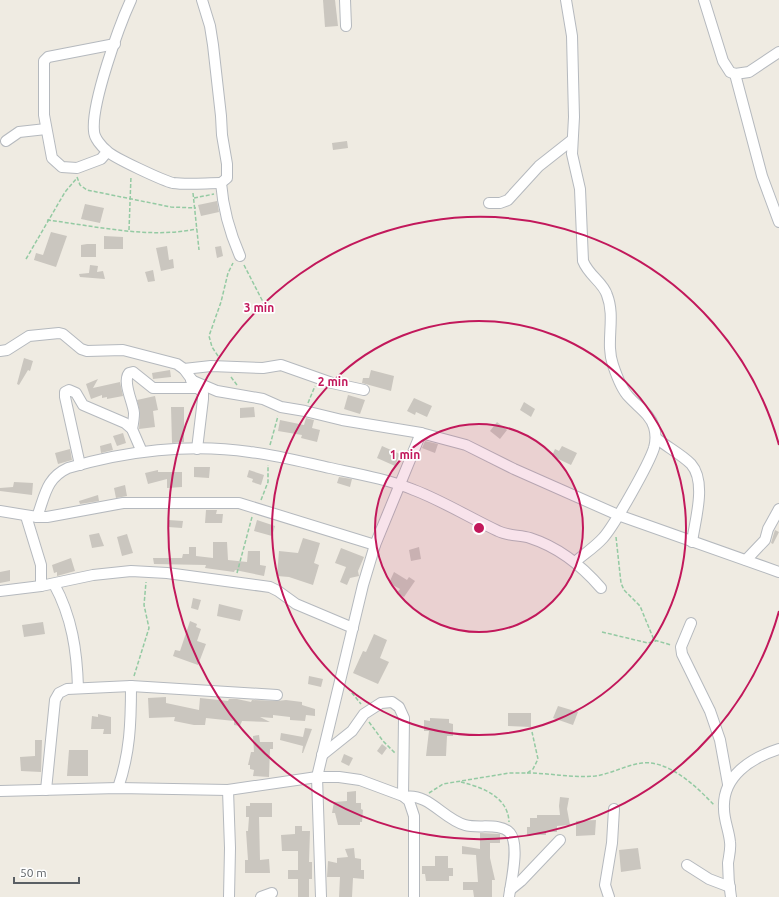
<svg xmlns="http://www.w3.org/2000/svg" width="779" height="897" font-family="Ubuntu,sans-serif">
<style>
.building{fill:#cac6bf}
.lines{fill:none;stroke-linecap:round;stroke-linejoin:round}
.minor-casing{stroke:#b5b9be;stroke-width:12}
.path{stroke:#94caa3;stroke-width:1.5;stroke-dasharray:4 2;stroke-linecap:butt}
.minor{stroke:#fff;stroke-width:10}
.ring{fill:none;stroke:#c2185b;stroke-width:2}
.centre{fill:#c2185b;stroke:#fff;stroke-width:2}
.ring-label{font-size:12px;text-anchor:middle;font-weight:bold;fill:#c2185b;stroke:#fff;stroke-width:3.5;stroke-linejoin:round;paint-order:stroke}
</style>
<rect width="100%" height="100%" fill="#efebe2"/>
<g class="building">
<polygon points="323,0 335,0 338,26 325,27"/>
<polygon points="347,141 348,148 333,150 332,143"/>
<polygon points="217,201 219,212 201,216 198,205"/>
<polygon points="85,204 104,208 100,223 81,219"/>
<polygon points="51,232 67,236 56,267 34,260 36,253 43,255"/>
<polygon points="104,236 123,237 123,249 104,249"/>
<polygon points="87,244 96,244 96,257 81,257 81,245"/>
<polygon points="167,246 169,260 173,259 174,268 161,271 156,248"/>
<polygon points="221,246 223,256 217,258 215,247"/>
<polygon points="90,265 98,266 97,272 103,271 105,279 80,277 79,274 89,273"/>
<polygon points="153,270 155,281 148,282 145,272"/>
<polygon points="24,358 33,361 30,371 28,370 19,385 17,384"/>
<polygon points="170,370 171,377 153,379 152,373"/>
<polygon points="371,370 394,376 391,391 362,383 363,378 369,378"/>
<polygon points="98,379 93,388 120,382 123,396 107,399 107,397 102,398 102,395 91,399 86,384"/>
<polygon points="348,395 365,400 360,414 344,409"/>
<polygon points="155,396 158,410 153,411 155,427 139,429 140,413 137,400"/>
<polygon points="414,398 432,406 427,417 416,412 415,415 407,411"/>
<polygon points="524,402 535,409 531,417 520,410"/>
<polygon points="171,407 184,407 184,442 172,443"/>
<polygon points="254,407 255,417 240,418 240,408"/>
<polygon points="306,418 314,420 312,428 320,430 317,442 301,438 302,435 278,431 280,420 304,425"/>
<polygon points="497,422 507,430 500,439 490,431"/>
<polygon points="123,433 126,443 117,446 113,436"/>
<polygon points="425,441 438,444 435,453 422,448"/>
<polygon points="111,443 113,450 101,453 100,446"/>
<polygon points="382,446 400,454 395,466 377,458"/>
<polygon points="562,446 577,453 571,465 552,456 555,449 559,451"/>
<polygon points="70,449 72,460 58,464 55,453"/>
<polygon points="194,467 210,467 209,478 194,477"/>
<polygon points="158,470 158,472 182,472 182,487 167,488 167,479 148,484 145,473"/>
<polygon points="249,470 264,475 261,485 252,482 253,479 247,477"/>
<polygon points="339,477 352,479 350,487 337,483"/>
<polygon points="14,482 33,483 32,495 0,491 0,488 13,487"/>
<polygon points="125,485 127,496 116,498 114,488"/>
<polygon points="98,495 99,501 80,504 79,501"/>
<polygon points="206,510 217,510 216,514 223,514 222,523 205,523"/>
<polygon points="168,520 183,521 182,528 168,527"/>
<polygon points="257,520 275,526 272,536 254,531"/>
<polygon points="775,530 779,532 773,544 771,543"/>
<polygon points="99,533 104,546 92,548 89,535"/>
<polygon points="127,534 133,553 122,556 117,537"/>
<polygon points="303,538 320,543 314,563 319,565 313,585 289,577 277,576 279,551 298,553"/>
<polygon points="213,542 227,542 228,560 247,562 248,551 260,551 260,565 266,566 264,576 235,570 234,572 205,568 206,565 154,564 153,558 182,558 183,554 189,554 189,547 196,547 196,556 213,558"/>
<polygon points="419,547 421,559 411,561 409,550"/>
<polygon points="341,548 364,557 358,571 359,576 350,578 347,585 340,582 346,567 335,563"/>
<polygon points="71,558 75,571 57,576 57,572 54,573 52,565"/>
<polygon points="10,570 10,581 0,583 0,572"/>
<polygon points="394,572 407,580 409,577 415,581 404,597 397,593 400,589 389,583"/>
<polygon points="193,598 201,600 198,610 191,608"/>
<polygon points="219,604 243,610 240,621 217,616"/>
<polygon points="190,621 197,624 196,627 201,629 197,641 206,644 198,665 173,656 175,650 180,651"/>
<polygon points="43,622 45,634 24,637 22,625"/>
<polygon points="374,634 387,640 380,658 389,662 378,684 353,673 363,651 366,652"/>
<polygon points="309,676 323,679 321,687 308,684"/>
<polygon points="166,697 166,703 199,710 200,698 228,701 229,699 237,699 251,702 252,700 277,701 286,700 302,702 302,705 315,709 315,716 306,715 305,721 290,720 290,717 273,715 273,718 260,717 270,722 242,721 240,726 234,725 234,721 206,718 205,725 194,725 174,721 175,717 149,718 148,698"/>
<polygon points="558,706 578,712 573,725 553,718"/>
<polygon points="508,713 531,713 531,727 508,726"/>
<polygon points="98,714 111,717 111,734 103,734 104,729 91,729 92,716 98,717"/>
<polygon points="430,718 449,719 449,723 453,724 453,736 447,736 446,756 426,756 429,731 424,731 424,720 430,721"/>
<polygon points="305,728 312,729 303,753 302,753 303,746 280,740 281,733 303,737"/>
<polygon points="259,735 260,742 273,742 273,749 270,749 269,777 253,776 254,770 250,769 250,765 248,765 251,752 254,752 253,736"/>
<polygon points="35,740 42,740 41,772 21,771 20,757 35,756"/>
<polygon points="382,744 387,748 382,755 377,751"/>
<polygon points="69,750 88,750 88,776 67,776"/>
<polygon points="344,754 353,758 349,766 341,762"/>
<polygon points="356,791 356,803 361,803 361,809 363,810 362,822 360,822 360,825 338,825 335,813 332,813 334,802 347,801 347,792"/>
<polygon points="560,797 569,798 567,809 570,825 557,826 557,832 546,832 546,835 527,835 527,827 530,827 530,818 537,818 537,815 560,815 559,806"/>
<polygon points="250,803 272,803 272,817 259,817 260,860 269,859 270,873 245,873 245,860 248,860 246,831 248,831 249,817 246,817 246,806 250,806"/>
<polygon points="596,820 595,835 576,836 576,821"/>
<polygon points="295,826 302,826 302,831 310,831 309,862 312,862 312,879 309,879 309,897 298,897 298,879 288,879 288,870 298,870 298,851 282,851 281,835 295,834"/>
<polygon points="480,833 500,834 500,843 490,843 490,858 495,880 492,880 492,897 474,897 473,890 463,890 463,882 478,882 476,855 462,854 462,846 480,849"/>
<polygon points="354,848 355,858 361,859 361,870 364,870 364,879 353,878 352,897 339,897 340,877 327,877 328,861 337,863 337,858 348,857 345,849"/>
<polygon points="638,848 641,869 621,872 619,850"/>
<polygon points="435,856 448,856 448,868 453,868 453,876 449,876 449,881 426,881 425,874 422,874 422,866 435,866"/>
</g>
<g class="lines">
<g class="minor-casing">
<g id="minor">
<path d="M 131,0 C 119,26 91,104 94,131 C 94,138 102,147 107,151 C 114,158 164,181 173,183 C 188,185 206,183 221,183"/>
<path d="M 202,0 L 210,26 L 213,45 L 221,116 L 222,135 L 227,164 L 227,178 L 221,183 C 223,208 230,233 240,256"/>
<polyline points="345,0 346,26"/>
<path d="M 566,0 L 572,36 L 574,117 L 572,154 L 580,189 L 583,261 C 589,276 603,282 607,295 C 616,318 605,342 613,365 C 616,374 622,390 629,397 C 638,407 650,414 654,427 C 656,434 656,441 654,448 C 649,464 614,526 603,538 C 595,547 584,554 575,562"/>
<polyline points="704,0 723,61 730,72 735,74 749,72 779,52"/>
<polyline points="735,74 762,176 779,222"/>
<polyline points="6,141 19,132 46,129"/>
<polyline points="107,152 101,159 77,168 62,167 52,158 44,115 44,61 48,57 115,44"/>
<polyline points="489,203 500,203 508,200 539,166 572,140"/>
<polyline points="0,351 7,350 29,336 59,333 63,334 81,349 87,351 123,350 177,364 184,369 195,384"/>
<polyline points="184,369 211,366 263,368 281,365 332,383 364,390"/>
<polyline points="191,380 217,391 263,399 281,407 305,411 342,420 421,433 466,445 514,469 618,515 779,572"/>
<path d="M 132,429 C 133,424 134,418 134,413 C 133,402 122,382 129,373 L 133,372 L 153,388 L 198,388 L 203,393 L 203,399 L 197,449"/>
<path d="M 656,438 C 667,447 681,454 691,464 C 707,482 695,520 692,542"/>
<polyline points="80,465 65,397 65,392 69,390 76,393 83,405 125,423 132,429 142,452"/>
<polyline points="0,511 37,517 47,517 123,503 239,503 375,545"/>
<polyline points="26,516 41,565 41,586"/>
<path d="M 37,517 C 45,496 46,478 68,468 C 125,451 190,443 250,452 C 276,455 303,462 330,468 C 358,474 387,479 414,490 C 443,501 470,518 498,531 C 508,536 520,535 530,538 C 558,547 582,566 601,588"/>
<polyline points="746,560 765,540 768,529 779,509"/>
<path d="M 54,584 C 72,617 77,651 78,688"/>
<polyline points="0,591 41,586 93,575 131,571 167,573 270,587 278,591 296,604 353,628"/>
<polyline points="691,623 681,647 682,654 710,711 720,740 728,784"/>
<polyline points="322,755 352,731 364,714 381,703 392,702 399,707 404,718 403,796"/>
<path d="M 118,788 C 130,753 131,723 131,686"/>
<polyline points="46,790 55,700 59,693 67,689 131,686 277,695"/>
<polyline points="228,790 230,848 229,897"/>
<polyline points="0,791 118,788 228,790 317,777 339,777 360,780 403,796 409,801 414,816 414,897"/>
<path d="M 405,797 C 429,793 443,819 465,825 C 478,829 500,822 510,833 C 520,845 511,882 509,897"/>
<polyline points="687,865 709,879 730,887"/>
<polyline points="510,890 521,881 560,840"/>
<polyline points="261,897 272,893"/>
<polyline points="321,897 317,777 363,585 375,545 421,433"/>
<polyline points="609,897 605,885 612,843 614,809"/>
<path d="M 731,897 C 729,886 728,875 728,863 C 729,856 731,849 730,842 C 729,831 724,820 724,809 C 722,776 751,758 779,749"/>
</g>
</g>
<g class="path">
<polyline points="77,177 80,185 87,190 171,207 196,208"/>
<polyline points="193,193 199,250"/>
<polyline points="194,198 214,194"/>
<path d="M 47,220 C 96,226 148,239 197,229"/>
<polyline points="129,230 131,176"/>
<polyline points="26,259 65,192 77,178"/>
<polyline points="244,265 262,300 273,305"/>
<polyline points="218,356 212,347 209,336 221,302 228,273 233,263"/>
<polyline points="231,377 237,385"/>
<polyline points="308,403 315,386"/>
<polyline points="270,445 278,416"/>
<polyline points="261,500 268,482 268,465"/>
<polyline points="616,537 621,583 624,590 640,606 654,640 671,645"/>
<polyline points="237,573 252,517"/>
<polyline points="602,632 648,643 656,641"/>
<polyline points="134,676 149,628 144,605 146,582"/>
<polyline points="348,688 361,704"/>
<polyline points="369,722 383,741 395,753"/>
<path d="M 527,773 C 549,773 573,778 595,776 C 611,774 626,765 642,763 C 669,760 697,787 714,805"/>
<path d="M 461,782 C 481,787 508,796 509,822"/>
<polyline points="429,793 443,784 509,773 527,773 533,769 538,759 532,732"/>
</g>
<use href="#minor" class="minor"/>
</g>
<circle cx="479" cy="528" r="104" fill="#c2185b" fill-opacity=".12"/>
<g class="ring">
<circle cx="479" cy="528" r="104"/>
<circle cx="479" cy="528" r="207"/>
<path d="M779 611A311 311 0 1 1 779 445"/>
</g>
<circle cx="479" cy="528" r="6" class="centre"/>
<g class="ring-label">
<text x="259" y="312">3 min</text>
<text x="333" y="386">2 min</text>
<text x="405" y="459">1 min</text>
</g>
<path d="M14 877v6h65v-6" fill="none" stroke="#5a5f64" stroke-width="2"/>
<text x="20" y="877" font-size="12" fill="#5a5f64" stroke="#ffffff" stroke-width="3" paint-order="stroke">50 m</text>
</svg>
